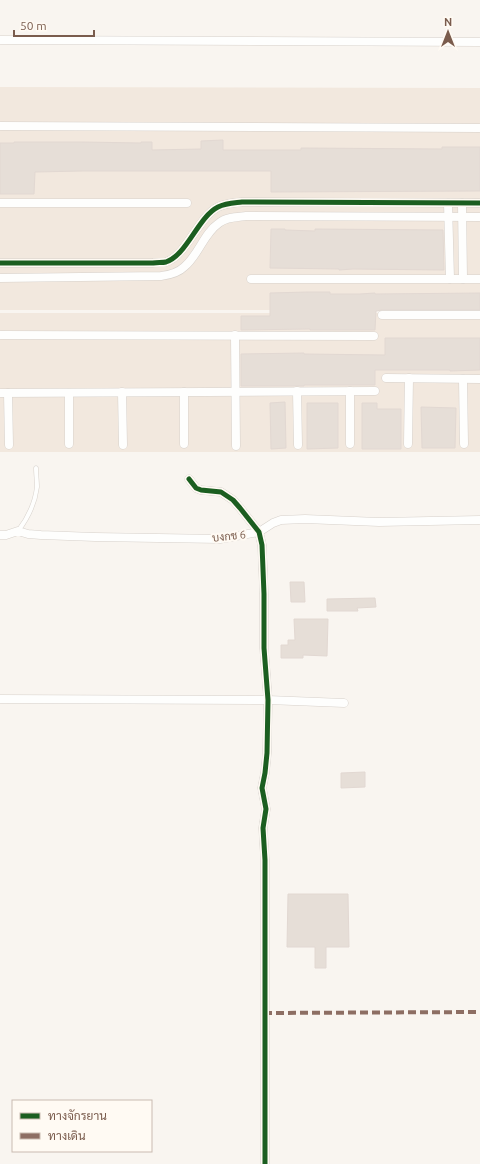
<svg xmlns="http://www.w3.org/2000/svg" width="480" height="1164" font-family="Ubuntu,Sarabun,sans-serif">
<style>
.residential{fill:#f2e8de}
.building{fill:#e6ded7;stroke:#e2d8d2}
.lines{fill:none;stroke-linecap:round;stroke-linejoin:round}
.service-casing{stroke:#d7d1cb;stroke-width:5}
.minor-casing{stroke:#d7d1cb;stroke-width:9}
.service{stroke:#fefefd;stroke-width:4}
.minor{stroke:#fefefd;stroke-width:8}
.quiet{stroke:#8d6e63;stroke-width:4;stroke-dasharray:8 4;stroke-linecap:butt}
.cycleway-casing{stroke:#fffaf3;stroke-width:8}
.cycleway{stroke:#1b5e20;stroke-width:5}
.labels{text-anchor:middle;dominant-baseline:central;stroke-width:4;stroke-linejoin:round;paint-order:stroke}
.street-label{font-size:11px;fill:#7a5c4d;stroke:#fffaf3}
</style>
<rect width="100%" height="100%" fill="#f9f5f0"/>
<g class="residential">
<polygon points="0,87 480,88 480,310 0,310"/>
<rect x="0" y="313" width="480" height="139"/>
</g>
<g class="building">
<polygon points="223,140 223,150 301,150 301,148 442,149 442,147 480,147 480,191 271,192 271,171 82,171 35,172 34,194 0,194 0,143 14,143 14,142 82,142 141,143 141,142 152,142 152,150 201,149 201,141"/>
<polygon points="271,229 285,229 285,230 315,231 315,229 443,230 444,270 353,269 339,270 339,269 270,268"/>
<polygon points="308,292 330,292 330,294 360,294 375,293 375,294 480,293 480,310 382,310 376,311 375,330 310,330 310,329 241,330 241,316 270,316 270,293"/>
<polygon points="385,338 480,338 480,370 450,371 450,370 375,370 375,385 304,385 304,386 241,386 241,354 304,353 304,354 385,355"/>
<polygon points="285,402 286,448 271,449 270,403"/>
<polygon points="307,403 338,403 338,448 307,449"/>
<polygon points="362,403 377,403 377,409 401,409 401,449 362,449"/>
<polygon points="421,407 456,408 455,448 422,448"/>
<polygon points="290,582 304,582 305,602 291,602"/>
<polygon points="375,598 376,607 357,608 358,611 327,611 327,599"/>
<polygon points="294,619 328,619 327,656 303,655 303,658 281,658 281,645 288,645 288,640 295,640"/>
<polygon points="365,772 365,787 341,788 341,773"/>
<polygon points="288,894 348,894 349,947 326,947 326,968 315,968 315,947 287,947"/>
</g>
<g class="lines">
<g class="service-casing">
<path id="service" d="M 18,531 C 28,518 35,503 37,487 C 37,481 36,474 36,468"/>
</g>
<g class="minor-casing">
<g id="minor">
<polyline points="0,40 480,42"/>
<polyline points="0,126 480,128"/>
<polyline points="0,203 187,203"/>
<polyline points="448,203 450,279"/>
<polyline points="462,203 463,279"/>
<path d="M 0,263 L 153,263 C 157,262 162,263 166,262 C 187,255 198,217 218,207 C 226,203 234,203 242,202 L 480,203"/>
<path d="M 0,278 L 161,276 C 169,275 178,273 184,267 C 199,255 203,234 219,223 C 226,217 237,217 246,216 L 480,217"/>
<polyline points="251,279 480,279"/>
<polyline points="382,315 480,315"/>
<polyline points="0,335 374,336"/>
<polyline points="235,335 236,446"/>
<polyline points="386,378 480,379"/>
<polyline points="463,379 464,444"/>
<polyline points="297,391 298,445"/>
<polyline points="350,391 350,444"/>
<polyline points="122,392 123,445"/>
<polyline points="184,392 184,444"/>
<polyline points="0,393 375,391"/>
<polyline points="8,393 9,445"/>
<polyline points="69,393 69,444"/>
<polyline points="408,444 409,378"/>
<polyline points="189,479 196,488 201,490 221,492 233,500 240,508 259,532 262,545 264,594 264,648 268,700 267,753 265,773 262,788 266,809 263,828 265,860 265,1164"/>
<polyline points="0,535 6,535 18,531 28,534 41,535 95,537 220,539 259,532 273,523 281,520 305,519 379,522 480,520"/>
<polyline points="0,699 268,700 344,703"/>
</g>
</g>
<use href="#service" class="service"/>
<use href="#minor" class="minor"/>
<polyline class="quiet" points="264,1013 480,1012"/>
<g class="cycleway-casing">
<g id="cycleway">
<path d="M 0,263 L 153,263 C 157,262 162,263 166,262 C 187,255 198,217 218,207 C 226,203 234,203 242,202 L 480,203"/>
<polyline points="189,479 196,488 201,490 221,492 233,500 240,508 259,532 262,545 264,594 264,648 268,700 267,753 265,773 262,788 266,809 263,828 265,860 265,1164"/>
</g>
</g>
<use href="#cycleway" class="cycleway"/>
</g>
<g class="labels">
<g class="street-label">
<text transform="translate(229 536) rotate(-6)">บงกช 6</text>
</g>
</g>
<rect x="12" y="1100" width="140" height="52" fill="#fffaf3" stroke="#cabbb1"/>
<rect x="20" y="1113" width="20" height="6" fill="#1b5e20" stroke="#cabbb1"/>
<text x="48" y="1120" font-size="12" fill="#7a5c4d">ทางจักรยาน</text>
<rect x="20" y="1133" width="20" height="6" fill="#8d6e63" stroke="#cabbb1"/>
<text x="48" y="1140" font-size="12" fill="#7a5c4d">ทางเดิน</text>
<g transform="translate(448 32)" stroke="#fffaf3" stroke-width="3" paint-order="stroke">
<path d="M0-3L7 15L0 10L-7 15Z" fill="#7a5c4d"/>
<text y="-6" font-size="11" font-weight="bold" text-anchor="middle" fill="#7a5c4d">N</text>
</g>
<path d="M14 30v6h80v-6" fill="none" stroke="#7a5c4d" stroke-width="2"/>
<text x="20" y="30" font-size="12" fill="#7a5c4d" stroke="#fffaf3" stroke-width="3" paint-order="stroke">50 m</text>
</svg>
